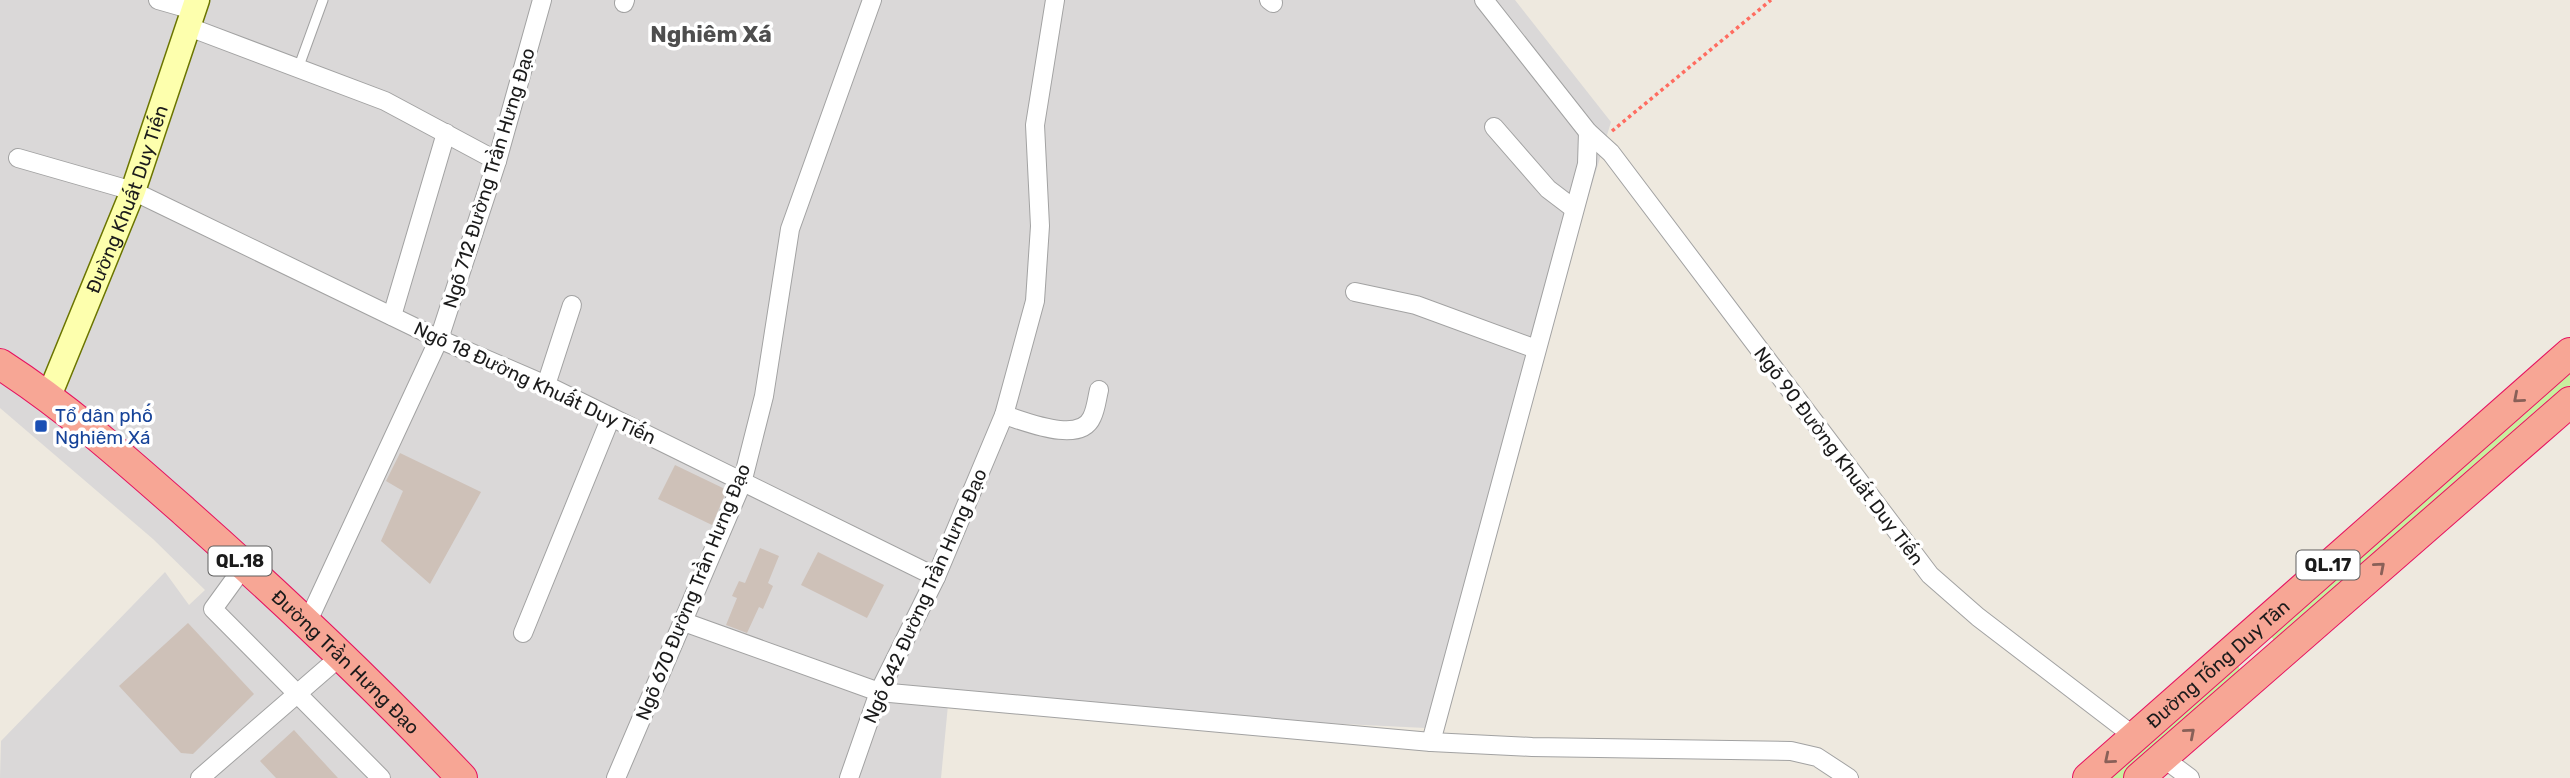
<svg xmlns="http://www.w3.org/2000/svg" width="2570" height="778" font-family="Rubik,sans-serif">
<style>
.residential{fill:#dad8d8}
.grass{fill:#c8ef9f}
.building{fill:#cec1b8}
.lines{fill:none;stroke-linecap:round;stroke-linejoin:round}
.service-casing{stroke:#a2a2a2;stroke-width:11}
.minor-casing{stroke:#a2a2a2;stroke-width:20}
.secondary-casing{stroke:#6b7500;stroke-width:27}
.trunk-casing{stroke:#e61260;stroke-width:32}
.path{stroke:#ff6c60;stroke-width:3.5;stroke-dasharray:3.5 3.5;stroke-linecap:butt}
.service{stroke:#fff;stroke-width:9}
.minor{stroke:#fff;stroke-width:18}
.secondary{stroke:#fdffad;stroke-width:24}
.trunk{stroke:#f7a695;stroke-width:30}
.oneway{stroke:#896058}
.transit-dot{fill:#1a4fb4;stroke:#fff;stroke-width:2.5}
.labels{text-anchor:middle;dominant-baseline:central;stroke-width:7;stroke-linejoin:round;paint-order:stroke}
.shield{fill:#fff;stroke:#5f5f5f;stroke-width:2}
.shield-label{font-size:18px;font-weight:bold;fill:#1b1b1b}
.street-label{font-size:19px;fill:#1b1b1b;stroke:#fff}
.transit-label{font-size:19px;fill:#164399;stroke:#fff;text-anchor:start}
.quarter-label{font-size:23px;font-weight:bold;fill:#4e4e4e;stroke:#fff}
</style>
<rect width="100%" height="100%" fill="#eee9df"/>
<polygon class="residential" points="0,0 1515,0 1611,122 1426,728 948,705 941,778 0,778 1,741 165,572 189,605 205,590 153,539 0,408"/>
<g class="grass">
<polygon points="2570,365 2570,388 2284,639 2275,642 2268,632"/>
<polygon points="2235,664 2239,667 2239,675 2233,682 2123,778 2098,778"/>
</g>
<g class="building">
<polygon points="400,453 481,492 430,584 381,541 403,491 386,481"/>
<polygon points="675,465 727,490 712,525 658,499"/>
<polygon points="760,548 779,556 768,583 773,586 763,609 759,607 747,633 726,625 737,598 732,596 739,581 745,583"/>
<polygon points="818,552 884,585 867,618 801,585"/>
<polygon points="188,623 254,694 193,754 181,753 119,686"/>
<polygon points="294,730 303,740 338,778 276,778 260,761"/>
</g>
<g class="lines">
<g class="service-casing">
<polyline id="service" points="299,66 323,0"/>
</g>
<g class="minor-casing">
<g id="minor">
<polyline points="158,0 193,10"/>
<polyline points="1269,0 1273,3"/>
<polyline points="1484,0 1588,132 1611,153 1930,575 1978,617 2135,737"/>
<polyline points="624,3 625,0"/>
<polyline points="189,27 385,101 497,161"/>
<polyline points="1494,127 1548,189 1573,208"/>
<polyline points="18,158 133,191 439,339 546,385 936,577"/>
<polyline points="1355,292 1416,305 1536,349"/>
<polyline points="392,316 446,133"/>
<polyline points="546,385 572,305"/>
<path d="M 1004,415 C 1025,421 1080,445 1092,417 C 1096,409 1097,398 1099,390"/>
<polyline points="245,565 213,609 381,778"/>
<polyline points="308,621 439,339 497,161 542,0"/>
<polyline points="684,622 879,692 1431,742 1532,747 1791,751 1817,757 1849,778"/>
<polyline points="523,633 611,417"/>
<polyline points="1431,742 1587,164 1588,132"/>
<polyline points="2162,757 2190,778"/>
<polyline points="200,778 342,655"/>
<polyline points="616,778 742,483 764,396 790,229 872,0"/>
<polyline points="849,778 879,692 936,577 1004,415 1035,301 1040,226 1035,125 1055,0"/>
</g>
</g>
<g class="secondary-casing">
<g id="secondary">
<path id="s1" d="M 49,396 L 133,191 L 197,0"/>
</g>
</g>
<g class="trunk-casing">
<g id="trunk">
<path id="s2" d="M 0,364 C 68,408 126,460 186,513 C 282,598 374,685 462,778"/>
<path id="s3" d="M 2088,778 L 2570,353"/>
<polyline points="2139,778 2570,402"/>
</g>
</g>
<polyline class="path" points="1612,131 1771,0"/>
<use href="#service" class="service"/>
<use href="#minor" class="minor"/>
<use href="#secondary" class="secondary"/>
<use href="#trunk" class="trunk"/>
</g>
<defs><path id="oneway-chevron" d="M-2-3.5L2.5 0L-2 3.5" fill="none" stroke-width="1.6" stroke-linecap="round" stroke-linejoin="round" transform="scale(1.75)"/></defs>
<g class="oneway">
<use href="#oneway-chevron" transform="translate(2518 398) rotate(139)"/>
<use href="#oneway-chevron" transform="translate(2380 567) rotate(-41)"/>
<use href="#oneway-chevron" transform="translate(2190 733) rotate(-41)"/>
<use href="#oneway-chevron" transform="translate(2109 759) rotate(140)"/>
</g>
<rect class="transit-dot" x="34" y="419" width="14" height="14" rx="3.5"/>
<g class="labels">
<g class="shield">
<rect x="208.5" y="546.5" width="63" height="29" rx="5"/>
<rect x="2296.5" y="550.5" width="63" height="29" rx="5"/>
</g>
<g class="shield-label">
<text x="240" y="561">QL.18</text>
<text x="2328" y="565">QL.17</text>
</g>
<g class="street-label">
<text transform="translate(489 178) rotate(-73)">Ngõ 712 Đường Trần Hưng Đạo</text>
<text stroke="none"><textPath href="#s1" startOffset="212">Đường Khuất Duy Tiến</textPath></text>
<text transform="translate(535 383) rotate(25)">Ngõ 18 Đường Khuất Duy Tiến</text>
<text transform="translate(1839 456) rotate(53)">Ngõ 90 Đường Khuất Duy Tiến</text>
<text transform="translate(693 592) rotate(-68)">Ngõ 670 Đường Trần Hưng Đạo</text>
<text transform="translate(925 596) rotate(-66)">Ngõ 642 Đường Trần Hưng Đạo</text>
<text stroke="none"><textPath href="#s2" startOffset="457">Đường Trần Hưng Đạo</textPath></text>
<text stroke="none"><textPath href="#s3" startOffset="173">Đường Tống Duy Tân</textPath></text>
</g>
<g class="transit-label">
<text x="55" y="415">Tổ dân phố<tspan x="55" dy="22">Nghiêm Xá</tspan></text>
</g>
<g class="quarter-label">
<text x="711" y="34">Nghiêm Xá</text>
</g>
</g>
</svg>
